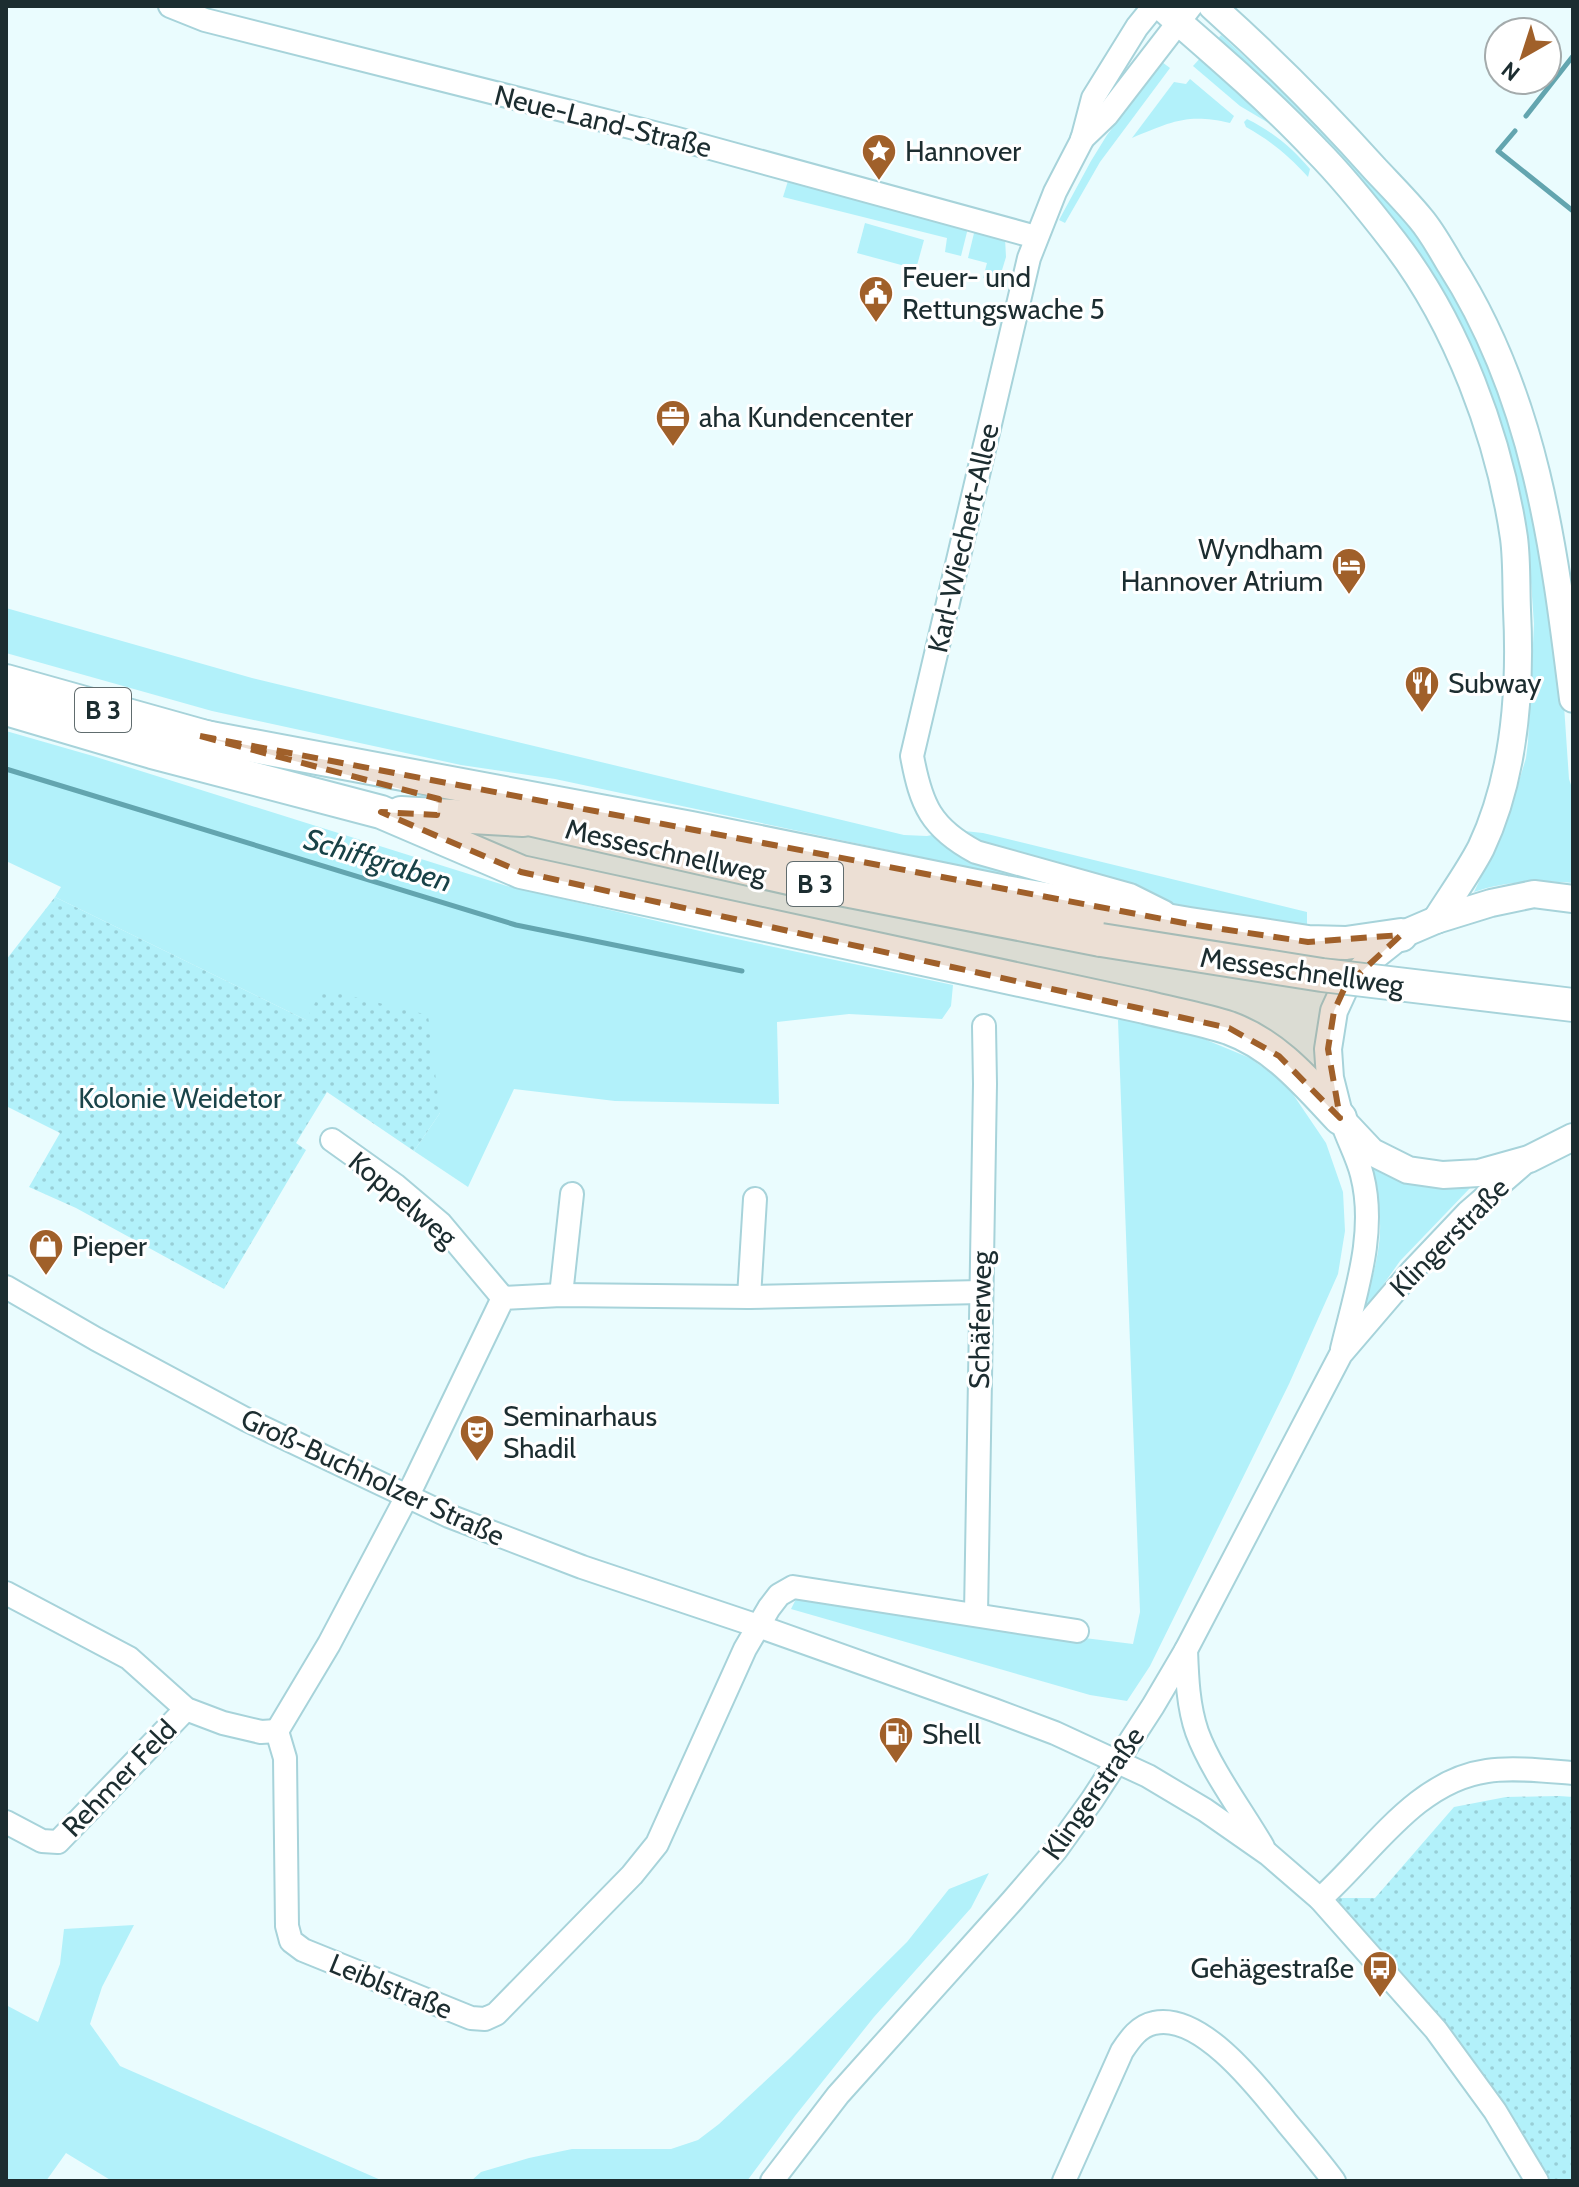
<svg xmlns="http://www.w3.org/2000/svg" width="1579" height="2187" font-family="Cabin,sans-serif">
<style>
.green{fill:#b2f1fa}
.garden{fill:url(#garden-dots)}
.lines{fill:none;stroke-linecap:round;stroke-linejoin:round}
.stream{stroke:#63a5af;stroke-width:5}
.minor-casing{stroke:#a7d3da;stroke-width:26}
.major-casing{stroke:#a7d3da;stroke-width:30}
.highway-casing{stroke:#a7d3da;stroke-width:36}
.minor{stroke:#fff;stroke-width:22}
.major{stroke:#fff;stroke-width:26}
.highway{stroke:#fff;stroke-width:32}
.highway-bridge-casing{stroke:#a7d3da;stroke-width:36;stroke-linecap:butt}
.highway-bridge{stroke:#fff;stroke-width:32}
.marked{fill:#a0602a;fill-opacity:0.2;stroke:#a0602a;stroke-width:6;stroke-dasharray:16 10;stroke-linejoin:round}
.labels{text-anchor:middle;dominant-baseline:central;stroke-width:6;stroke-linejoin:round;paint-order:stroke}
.shield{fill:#fff;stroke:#606c6e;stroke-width:2}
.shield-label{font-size:26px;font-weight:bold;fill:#1c2d30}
.street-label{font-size:28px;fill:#1c2d30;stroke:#fff}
.poi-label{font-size:28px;fill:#1c2d30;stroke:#fff;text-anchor:start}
.park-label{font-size:28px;fill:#1a4449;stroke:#fff}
.water-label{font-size:30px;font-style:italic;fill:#184247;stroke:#fff}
</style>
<defs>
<pattern id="garden-dots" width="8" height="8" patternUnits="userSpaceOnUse" patternTransform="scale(2)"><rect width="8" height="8" fill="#b2f1fa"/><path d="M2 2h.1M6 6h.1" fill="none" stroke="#98cfd7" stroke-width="1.8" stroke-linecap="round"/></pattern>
</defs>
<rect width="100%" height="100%" fill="#eafcfe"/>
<g class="green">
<path d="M 1221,35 L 1308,115 L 1348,157 L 1418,234 L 1460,298 L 1520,442 L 1562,676 L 1569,779 L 1573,791 L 1573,883 C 1539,880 1506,881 1474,892 L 1505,827 L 1526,758 L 1528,742 L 1534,624 L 1528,540 L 1512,468 L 1450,310 L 1216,41 Z"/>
<polygon points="1202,56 1287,134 1240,106 1193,66"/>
<polygon points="1162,62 1170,68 1100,162 1065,223 1059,220 1091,161 1107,135"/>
<path d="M 1190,79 L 1234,116 L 1230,123 C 1187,113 1171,122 1132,138 L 1174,82 L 1186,84 Z"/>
<path d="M 1247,119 C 1272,131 1292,148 1310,169 L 1308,177 C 1288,155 1271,141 1246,127 L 1244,122 Z"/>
<polygon points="788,181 968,228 961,256 945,252 947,238 783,197"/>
<polygon points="865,223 924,240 916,269 857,253"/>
<polygon points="975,229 1005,238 1006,257 999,280 995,281 983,278 987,263 968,258"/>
<polygon points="6,608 252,678 904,835 927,836 955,830 983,833 1307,912 1307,927 1071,889 555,779 461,765 212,711 6,653"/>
<polygon points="6,731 93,756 507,886 713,934 953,985 951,1006 942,1019 849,1014 777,1022 779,1104 615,1101 514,1089 468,1187 414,1151 440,1113 306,1020 55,897 61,887 6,861"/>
<polygon points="1137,1017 1204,1039 1250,1058 1286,1084 1326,1143 1343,1192 1345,1231 1338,1274 1289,1384 1150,1666 1127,1701 1090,1695 791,1609 796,1599 808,1594 965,1623 1133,1644 1140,1612 1118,1020"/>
<path d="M 1370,1167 C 1408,1185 1429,1191 1471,1187 L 1400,1261 L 1359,1319 C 1369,1290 1379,1261 1380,1231 C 1381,1209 1375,1188 1370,1167 Z"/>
<polygon points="989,1873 971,1908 874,2017 795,2116 747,2181 471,2181 481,2172 529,2158 572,2149 671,2149 698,2140 719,2124 789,2059 907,1942 949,1889"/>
<polygon points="134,1925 102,1987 90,2024 120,2066 383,2181 112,2181 66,2153 46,2181 6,2181 6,2005 38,2022 60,1964 64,1929"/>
</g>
<g class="garden">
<polygon points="55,897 306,1020 322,989 428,1015 440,1113 414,1151 327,1092 296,1143 306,1150 224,1289 76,1208 29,1187 60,1133 6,1106 6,960"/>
<polygon points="1559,1796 1573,1797 1573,2181 1537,2181 1323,1898 1375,1898 1454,1807 1506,1797"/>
</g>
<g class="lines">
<g class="stream">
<polyline points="1526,116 1573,56"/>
<polyline points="1515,131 1498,151 1573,211"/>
<polyline points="6,769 516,925 742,971"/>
</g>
<g class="minor-casing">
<g id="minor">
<polyline points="170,6 205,20 674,138 1036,237"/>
<path d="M 1154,6 L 1137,27 L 1093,98 L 1082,140 L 1055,192 L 1029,258 L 912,756 C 921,805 931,828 976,852 L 1130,895 L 1164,912"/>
<polyline points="1082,139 1107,115 1191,6"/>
<path d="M 1342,1122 C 1348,1140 1358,1158 1362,1175 C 1377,1233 1355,1294 1342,1349"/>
<polyline points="332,1140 395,1185 441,1224 503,1298"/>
<polyline points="6,1287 96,1339 247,1420 449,1516 582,1567 758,1626 994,1710 1055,1733 1148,1776 1205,1810 1268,1854 1320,1899 1436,2030 1495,2111 1537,2181"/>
<polyline points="981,1292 749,1297 561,1295 503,1298 414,1483 329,1644 277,1731 285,1758 287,1926 291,1941 303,1950 471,2018 485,2019 496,2014 632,1875 657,1844 745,1649 769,1608 779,1595 793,1587 1077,1631"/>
<polyline points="561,1295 572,1194"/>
<polyline points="749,1297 755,1199"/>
<polyline points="6,1593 129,1658 186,1709 223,1723 261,1732 277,1731"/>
<polyline points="976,1614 985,1084 984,1026"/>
<path d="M 1186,1650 C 1187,1677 1188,1706 1197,1732 C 1211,1770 1242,1811 1263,1847"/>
<polyline points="6,1822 42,1841 58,1842 186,1709"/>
<path d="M 1320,1899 C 1371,1854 1415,1781 1487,1771 C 1512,1767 1548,1771 1573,1773"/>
<polyline points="772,2181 838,2095 1012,1901 1056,1850 1092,1800 1153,1706 1186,1650 1341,1354 1412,1271 1468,1212 1528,1160"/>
<path d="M 1064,2181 L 1122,2051 C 1130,2039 1139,2026 1154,2023 C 1202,2012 1261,2091 1287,2123 C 1303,2142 1319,2161 1334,2181"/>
</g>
</g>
<g class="major-casing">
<g id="major">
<path d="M 1160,6 C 1213,52 1268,99 1316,150 C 1344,178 1370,211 1394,242 C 1457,324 1499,436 1514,538 C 1517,561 1516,586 1517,610 C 1521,689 1515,776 1481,848 C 1468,873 1451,896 1436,920"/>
<path d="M 1212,6 C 1269,57 1324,112 1375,169 C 1390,185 1406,201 1420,218 C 1432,232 1441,249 1450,264 C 1535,396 1554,546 1573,699"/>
<polyline points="1573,899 1534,894 1491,903 1436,920 1401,935 1372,958 1345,987 1334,1011 1328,1049 1330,1078 1340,1118 1372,1152 1408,1170 1443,1175 1479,1173 1529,1159 1573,1137"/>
</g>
</g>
<g class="highway-casing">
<g id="highway">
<polyline points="6,681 220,741"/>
<path d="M 6,709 L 152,752 L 381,812 L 521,872 L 1145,1007 C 1172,1014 1202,1019 1229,1028 C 1276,1045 1307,1083 1340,1118"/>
<polyline points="200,736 691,828 1005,892 1189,924 1308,942 1346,943 1401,935"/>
<polyline points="401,813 523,820"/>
<polyline points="502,813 824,886 1101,940"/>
</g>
</g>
<use href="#minor" class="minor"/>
<use href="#major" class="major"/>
<use href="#highway" class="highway"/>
<g class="highway-bridge-casing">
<polyline id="highway-bridge" points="1101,940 1322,975 1573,1005"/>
</g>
<use href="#highway-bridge" class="highway-bridge"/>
</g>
<path class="marked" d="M 200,736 L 1189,924 L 1308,942 L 1401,935 L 1345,987 L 1334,1011 L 1328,1049 L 1340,1118 L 1279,1056 L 1229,1028 L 521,872 L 381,812 L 437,815 L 439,799 Z"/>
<defs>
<g id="sight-pin" transform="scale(1.8)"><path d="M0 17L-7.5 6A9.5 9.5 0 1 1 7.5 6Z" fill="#a0602a" stroke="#fff"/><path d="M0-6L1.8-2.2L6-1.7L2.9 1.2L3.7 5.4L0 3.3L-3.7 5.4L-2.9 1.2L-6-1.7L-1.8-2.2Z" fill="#fff"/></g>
<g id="civic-pin" transform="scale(1.8)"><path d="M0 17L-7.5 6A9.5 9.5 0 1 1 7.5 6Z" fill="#a0602a" stroke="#fff"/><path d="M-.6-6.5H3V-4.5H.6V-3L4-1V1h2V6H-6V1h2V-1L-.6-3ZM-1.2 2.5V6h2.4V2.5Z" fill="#fff"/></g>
<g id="office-pin" transform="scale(1.8)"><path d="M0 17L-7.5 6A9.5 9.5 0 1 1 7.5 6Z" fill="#a0602a" stroke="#fff"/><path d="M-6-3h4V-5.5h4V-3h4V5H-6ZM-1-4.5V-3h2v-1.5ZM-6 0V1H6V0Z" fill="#fff"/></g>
<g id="hotel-pin" transform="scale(1.8)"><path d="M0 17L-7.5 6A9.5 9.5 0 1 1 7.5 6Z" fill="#a0602a" stroke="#fff"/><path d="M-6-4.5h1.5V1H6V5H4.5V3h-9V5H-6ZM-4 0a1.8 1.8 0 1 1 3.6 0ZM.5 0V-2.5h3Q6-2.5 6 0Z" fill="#fff"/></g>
<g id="restaurant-pin" transform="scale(1.8)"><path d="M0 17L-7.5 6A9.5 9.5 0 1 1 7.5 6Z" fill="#a0602a" stroke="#fff"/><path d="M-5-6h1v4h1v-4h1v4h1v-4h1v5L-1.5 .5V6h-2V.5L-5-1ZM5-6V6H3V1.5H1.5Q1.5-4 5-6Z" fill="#fff"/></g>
<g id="shop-pin" transform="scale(1.8)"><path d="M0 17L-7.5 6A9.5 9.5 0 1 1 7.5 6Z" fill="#a0602a" stroke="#fff"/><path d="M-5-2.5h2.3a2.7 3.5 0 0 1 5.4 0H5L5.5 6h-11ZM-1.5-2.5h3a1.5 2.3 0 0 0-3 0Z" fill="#fff"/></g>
<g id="theatre-pin" transform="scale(1.8)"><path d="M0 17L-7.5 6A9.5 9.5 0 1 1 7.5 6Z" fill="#a0602a" stroke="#fff"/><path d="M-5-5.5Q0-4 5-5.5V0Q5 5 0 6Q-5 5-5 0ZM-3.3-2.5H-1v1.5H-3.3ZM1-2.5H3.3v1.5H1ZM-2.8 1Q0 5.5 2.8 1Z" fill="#fff"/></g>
<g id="fuel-pin" transform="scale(1.8)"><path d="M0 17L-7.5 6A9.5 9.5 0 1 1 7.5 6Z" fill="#a0602a" stroke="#fff"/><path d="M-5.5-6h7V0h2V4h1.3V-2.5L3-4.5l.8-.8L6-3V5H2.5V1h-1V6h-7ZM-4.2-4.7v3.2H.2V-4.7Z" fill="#fff"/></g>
<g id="bus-pin" transform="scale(1.8)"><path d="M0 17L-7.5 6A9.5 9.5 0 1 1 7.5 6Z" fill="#a0602a" stroke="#fff"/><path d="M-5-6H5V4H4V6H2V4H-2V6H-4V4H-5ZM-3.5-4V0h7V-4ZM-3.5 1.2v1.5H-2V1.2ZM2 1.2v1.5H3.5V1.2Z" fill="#fff"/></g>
</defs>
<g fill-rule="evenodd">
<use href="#sight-pin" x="879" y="151"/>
<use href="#civic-pin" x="876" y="293"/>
<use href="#office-pin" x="673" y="417"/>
<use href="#hotel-pin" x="1349" y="565"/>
<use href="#restaurant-pin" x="1422" y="683"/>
<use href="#shop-pin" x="46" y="1246"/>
<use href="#theatre-pin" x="477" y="1432"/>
<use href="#fuel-pin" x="896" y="1734"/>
<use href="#bus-pin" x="1380" y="1968"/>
</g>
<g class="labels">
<g class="shield">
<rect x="75" y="688" width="56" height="44" rx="6"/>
<rect x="787" y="862" width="56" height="44" rx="6"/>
</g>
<g class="shield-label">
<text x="103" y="710">B 3</text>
<text x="815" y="884">B 3</text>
</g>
<g class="street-label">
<text transform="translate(603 121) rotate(14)">Neue-Land-Straße</text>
<text transform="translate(963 538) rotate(-77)">Karl-Wiechert-Allee</text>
<text transform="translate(666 851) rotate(13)">Messeschnellweg</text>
<text transform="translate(1302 971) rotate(8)">Messeschnellweg</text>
<text transform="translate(403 1199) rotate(40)">Koppelweg</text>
<text transform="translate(1449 1237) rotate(-45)">Klingerstraße</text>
<text transform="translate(980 1320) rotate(-89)">Schäferweg</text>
<text transform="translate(373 1477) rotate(25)">Groß-Buchholzer Straße</text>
<text transform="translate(119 1778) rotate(-46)">Rehmer Feld</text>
<text transform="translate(1093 1793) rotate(-55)">Klingerstraße</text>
<text transform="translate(391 1986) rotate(22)">Leiblstraße</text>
</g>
<g class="poi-label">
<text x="905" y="151">Hannover</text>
<text x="902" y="277">Feuer- und<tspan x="902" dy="32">Rettungswache 5</tspan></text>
<text x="699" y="417">aha Kundencenter</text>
<text x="1323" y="549" text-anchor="end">Wyndham<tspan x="1323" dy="32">Hannover Atrium</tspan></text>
<text x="1448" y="683">Subway</text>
<text x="72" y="1246">Pieper</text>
<text x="503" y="1416">Seminarhaus<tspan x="503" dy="32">Shadil</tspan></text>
<text x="922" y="1734">Shell</text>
<text x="1354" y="1968" text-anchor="end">Gehägestraße</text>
</g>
<g class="park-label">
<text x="180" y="1098">Kolonie Weidetor</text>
</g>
<g class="water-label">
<text transform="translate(378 860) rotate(17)">Schiffgraben</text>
</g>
</g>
<rect width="1579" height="2187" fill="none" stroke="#1c2d30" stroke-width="16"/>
<g transform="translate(1523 56) rotate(219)"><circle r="38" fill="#ffffff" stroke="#a4abac" stroke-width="2"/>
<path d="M0-6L14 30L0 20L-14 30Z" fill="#a0602a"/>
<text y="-12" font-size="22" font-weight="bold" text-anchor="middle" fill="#1c2d30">N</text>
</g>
</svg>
